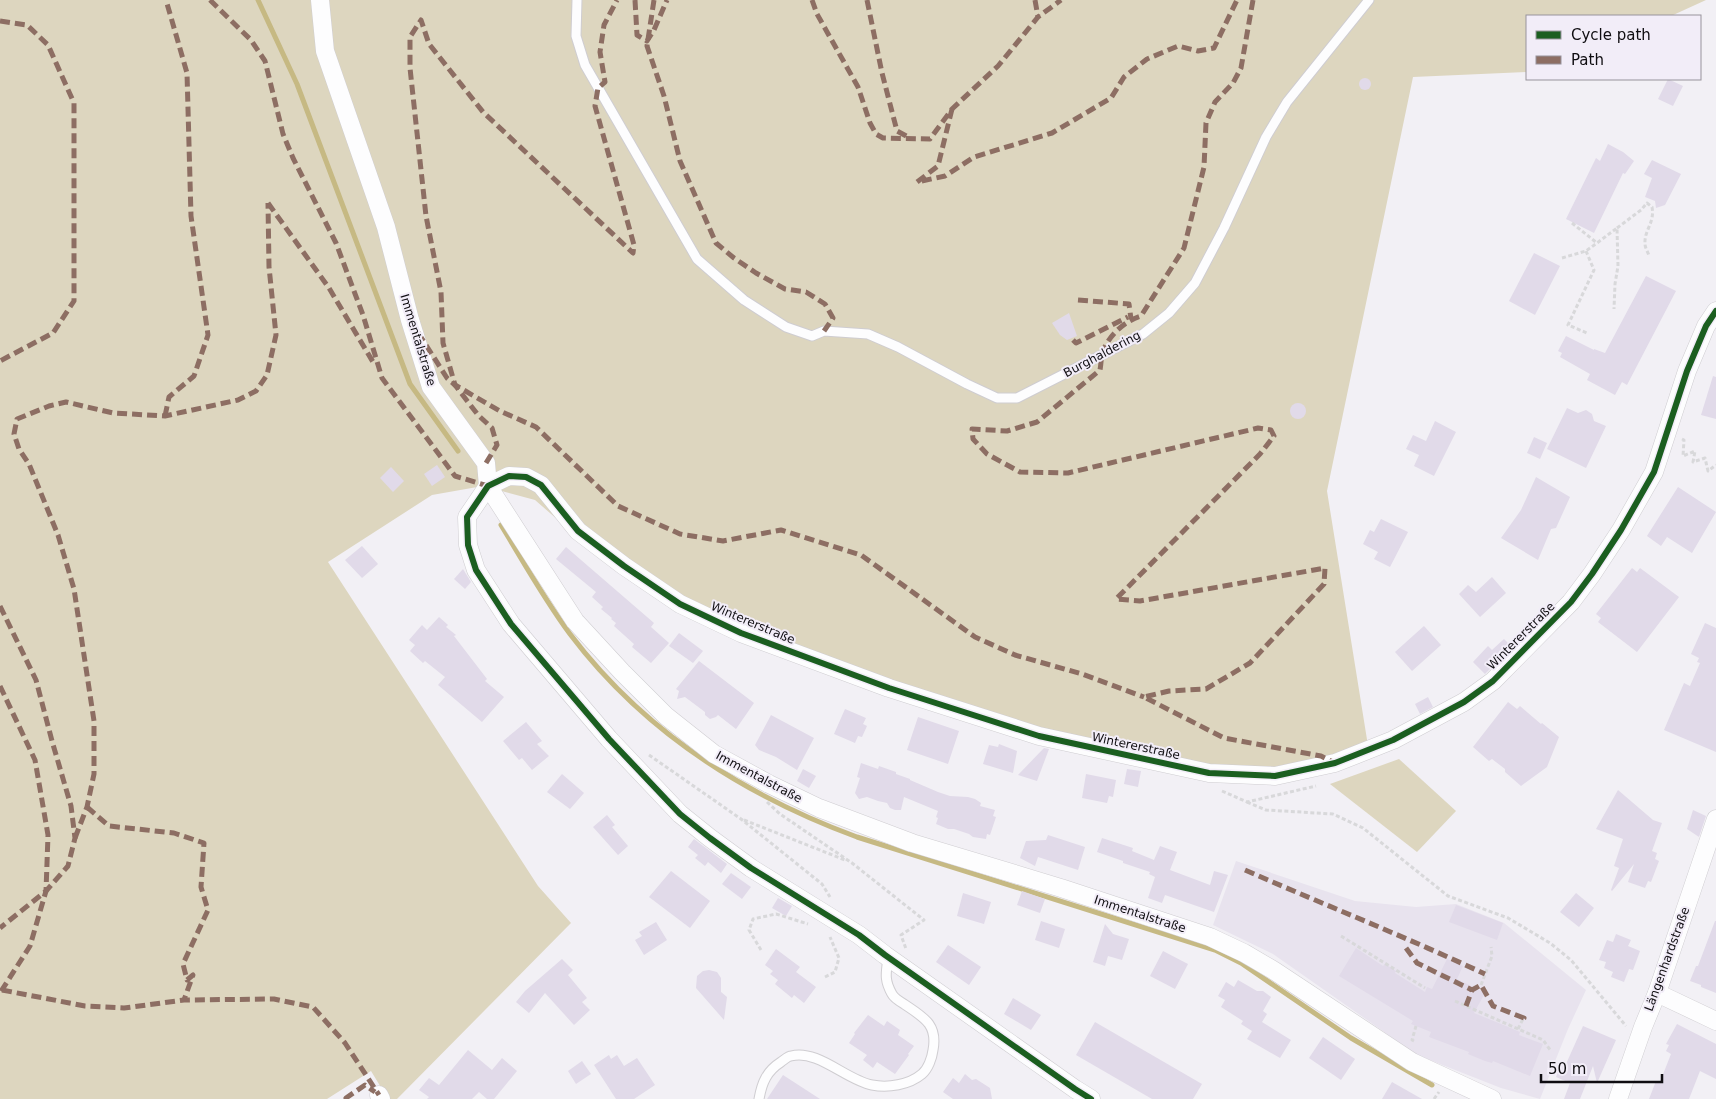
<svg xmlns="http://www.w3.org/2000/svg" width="1716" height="1099" font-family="'DejaVu Sans',sans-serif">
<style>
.built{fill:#e8e3ee}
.green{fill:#ddd6bf}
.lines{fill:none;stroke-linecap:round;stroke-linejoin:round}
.stream{stroke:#c6b983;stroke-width:5}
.building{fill:#e1dae9}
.lane-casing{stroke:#cfcdd1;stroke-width:11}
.street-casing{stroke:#cfcdd1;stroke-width:19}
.path{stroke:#d8d8da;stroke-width:3;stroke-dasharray:4 2.5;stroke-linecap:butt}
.lane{stroke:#fdfdfe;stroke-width:9}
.street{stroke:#fdfdfe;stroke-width:18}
.quiet{stroke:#8d6e63;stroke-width:5;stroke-dasharray:10 5;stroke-linecap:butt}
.cycleway-casing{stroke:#f2edf8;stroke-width:9}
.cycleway{stroke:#1b5e20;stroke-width:6}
.labels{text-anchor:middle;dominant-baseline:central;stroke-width:4;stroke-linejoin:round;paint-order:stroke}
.street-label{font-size:12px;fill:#0f0d11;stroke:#f2edf8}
</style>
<rect width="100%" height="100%" fill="#f2f0f5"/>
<polygon class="built" points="1236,861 1355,901 1416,907 1456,904 1504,923 1586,990 1568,1029 1540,1099 1501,1088 1417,1055 1273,954 1213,925"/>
<g class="green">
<polygon points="0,0 1706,0 1671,16 1527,16 1527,72 1413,77 1327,491 1369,752 1276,778 1037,737 739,640 620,574 535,500 483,486 432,495 328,562 538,886 571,923 397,1099 388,1099 371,1071 327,1099 0,1099"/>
<polygon points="1399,759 1456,811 1417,852 1330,784"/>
</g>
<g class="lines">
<g class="stream">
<polyline points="258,0 297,84 410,384 458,451"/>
<path d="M 501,525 C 523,561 544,599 570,634 C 644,732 743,795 857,837 L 1215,950 L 1241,963 L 1351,1038 L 1432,1085"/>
</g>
</g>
<g class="building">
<circle cx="1365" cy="84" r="6"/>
<polygon points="1668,79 1683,86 1673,106 1658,99"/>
<polygon points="1608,144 1623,152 1634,161 1625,174 1623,173 1594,233 1566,219 1596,158 1600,161"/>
<polygon points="1652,160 1681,174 1665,205 1656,208 1655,201 1645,197 1652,178 1644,174"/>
<polygon points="1534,253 1560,266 1535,315 1509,301"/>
<polygon points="1646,276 1676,291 1627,385 1622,382 1615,395 1587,380 1590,374 1560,357 1562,353 1558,351 1566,336 1594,350 1594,349 1605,353"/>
<polygon points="1069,313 1077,336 1067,340 1060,335 1052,323"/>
<polygon points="1713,376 1716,377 1716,419 1701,415"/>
<circle cx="1298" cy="411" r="8"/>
<polygon points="1567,408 1578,413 1586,410 1592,414 1594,421 1606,426 1586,468 1547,449"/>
<polygon points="1435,421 1456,432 1434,476 1414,466 1419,455 1406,449 1413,435 1426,441"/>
<polygon points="1534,437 1547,443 1540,459 1527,453"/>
<polygon points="437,465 445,477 432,486 424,474"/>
<polygon points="391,467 404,481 393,492 380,478"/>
<polygon points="1536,477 1570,497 1556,528 1551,529 1538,560 1501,538 1521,510"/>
<polygon points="1678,487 1716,512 1692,553 1667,537 1661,546 1647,536"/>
<polygon points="1381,519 1408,532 1390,567 1374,559 1378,552 1363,544 1370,530 1374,532"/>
<polygon points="362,546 378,564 362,578 345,560"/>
<polygon points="566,547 654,623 651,627 669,643 651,663 632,647 634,644 614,626 616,623 611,619 612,618 601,609 603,607 592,597 596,592 556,559"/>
<polygon points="1632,568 1637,572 1640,568 1679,597 1637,652 1598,622 1601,618 1596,614"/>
<polygon points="463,569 471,582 465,589 454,579"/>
<polygon points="1492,577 1506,593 1480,617 1459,594 1468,585 1476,592"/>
<polygon points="439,617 448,625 446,627 456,635 454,636 487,679 485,681 504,697 482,722 438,685 445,677 425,661 423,663 410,651 415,645 409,640 422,625 427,630"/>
<polygon points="1705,623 1716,628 1716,752 1664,730 1684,683 1690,686 1700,663 1697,662 1699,658 1691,654"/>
<polygon points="1424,626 1441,645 1412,671 1395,652"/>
<polygon points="679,633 703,651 693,663 669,646"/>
<polygon points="1504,639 1512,647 1485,674 1473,662 1488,646 1492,650"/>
<polygon points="699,661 754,703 736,729 718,715 716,717 710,719 705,715 705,712 685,697 677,699 679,691 676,689"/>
<polygon points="1428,697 1433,707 1420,714 1415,704"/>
<polygon points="1508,702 1517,709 1520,706 1541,724 1542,723 1559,737 1547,767 1521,786 1505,772 1505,769 1492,759 1489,761 1473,747"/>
<polygon points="845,709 866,718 863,724 867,726 862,737 858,736 855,743 834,734"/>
<polygon points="771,715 814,738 797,770 776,757 759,750 755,745"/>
<polygon points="918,717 959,731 948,764 907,750"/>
<polygon points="526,722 542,741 537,744 549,756 532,770 522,758 519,760 503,741"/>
<polygon points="999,744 1017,751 1013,773 983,764 989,745 998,747"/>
<polygon points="1044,748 1049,749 1037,781 1018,775"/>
<polygon points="861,763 878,769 879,766 896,772 896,774 910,779 910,780 938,792 950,796 968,797 975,799 981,803 980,806 995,810 993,816 996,817 990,835 987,834 986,839 973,837 969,834 954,829 948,829 936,824 938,818 936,817 938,811 904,797 901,810 895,810 890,808 887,803 878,801 867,797 859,799 855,793 860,778 857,777"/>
<polygon points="803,769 816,776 809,788 797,781"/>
<polygon points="1127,769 1141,771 1138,787 1124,784"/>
<polygon points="562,774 584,793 570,809 547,792"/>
<polygon points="1086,774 1116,780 1113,797 1109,796 1107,803 1082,798"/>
<polygon points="1618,790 1653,820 1662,823 1652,851 1657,853 1655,859 1659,861 1651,882 1648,881 1645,888 1628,882 1634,864 1612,891 1611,890 1619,868 1614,866 1623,839 1596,829"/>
<polygon points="1693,810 1706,816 1699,837 1687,829"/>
<polygon points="607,815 615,825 612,827 628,846 618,855 593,827"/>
<polygon points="1048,835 1085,847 1078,870 1038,857 1035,866 1020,858 1026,841 1046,840"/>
<polygon points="1102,838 1133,848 1132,851 1154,860 1160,846 1177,852 1170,870 1210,885 1214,871 1228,875 1214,912 1165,895 1162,903 1148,898 1155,877 1149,874 1150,872 1123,863 1123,861 1097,852"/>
<polygon points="694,839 727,864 721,873 708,862 705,866 695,858 698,855 688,847"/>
<polygon points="671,871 710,901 690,928 649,897"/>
<polygon points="731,873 751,887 742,899 722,884"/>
<polygon points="1022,891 1045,899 1040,913 1017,905"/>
<polygon points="963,893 991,902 984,924 957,916"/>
<polygon points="1576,893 1594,908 1579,927 1560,912"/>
<polygon points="778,898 792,906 786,916 772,908"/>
<polygon points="1456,905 1503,923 1497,940 1449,922"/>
<polygon points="1041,921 1065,929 1059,948 1035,940"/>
<polygon points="1715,921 1716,921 1716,993 1701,987 1701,985 1690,981 1696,966 1698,966"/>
<polygon points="656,922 667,940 644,955 635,940 642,936 639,932"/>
<polygon points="1105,924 1113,934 1129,939 1122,960 1108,956 1105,966 1093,962"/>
<polygon points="1616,934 1631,940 1628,946 1640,951 1633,970 1629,969 1624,982 1611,977 1613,972 1604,968 1606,962 1599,960 1607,940 1613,942"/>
<polygon points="948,945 981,967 969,985 936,962"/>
<polygon points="1356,948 1383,966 1385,964 1396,971 1395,973 1425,992 1427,987 1432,989 1447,959 1463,966 1457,979 1485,993 1474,1013 1506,1026 1520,1032 1519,1035 1543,1044 1530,1076 1493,1061 1492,1063 1485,1061 1468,1054 1469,1052 1429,1037 1431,1032 1411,1024 1413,1021 1339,976"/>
<polygon points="776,949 800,967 796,972 816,987 804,1003 794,995 792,998 775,984 778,980 770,974 773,971 765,965"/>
<polygon points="1163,951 1188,964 1175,989 1150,976"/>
<polygon points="562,959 573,970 568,975 587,998 582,1002 590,1010 574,1025 545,993 529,1013 516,1002 525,991"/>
<polygon points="709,970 717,972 721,978 721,992 727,997 724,1020 696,988 697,976 703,971"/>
<polygon points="1238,980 1257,991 1263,991 1271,997 1263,1011 1267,1014 1262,1022 1291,1040 1280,1058 1247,1039 1252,1031 1241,1024 1243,1021 1221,1007 1225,1000 1218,996 1226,982 1234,987"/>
<polygon points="1013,998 1041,1015 1031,1030 1004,1014"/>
<polygon points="868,1015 884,1026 887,1021 900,1030 898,1035 914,1046 908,1054 909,1055 895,1074 877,1062 873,1068 863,1060 867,1055 849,1043 855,1034 854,1033"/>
<polygon points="1095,1022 1202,1084 1193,1099 1152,1099 1076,1055"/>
<polygon points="1677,1024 1716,1044 1716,1079 1700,1071 1689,1099 1649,1099 1656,1081 1660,1082 1671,1054 1666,1051 1669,1045 1666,1044"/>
<polygon points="1583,1026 1616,1040 1597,1083 1593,1066 1580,1099 1564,1099 1570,1083 1556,1077 1562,1062 1566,1064"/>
<polygon points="1323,1037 1355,1059 1341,1080 1309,1058"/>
<polygon points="468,1050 492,1070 502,1058 517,1071 494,1099 487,1099 479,1092 472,1099 427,1099 429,1097 419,1090 429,1078 439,1085"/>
<polygon points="609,1055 611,1059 617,1055 624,1066 637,1058 655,1085 634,1099 616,1099 594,1065"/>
<polygon points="582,1061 591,1074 576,1084 568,1071"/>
<polygon points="965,1074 972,1080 976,1079 990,1088 992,1099 953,1099 943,1092 953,1078 959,1083"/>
<polygon points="783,1075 820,1099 767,1099"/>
<polygon points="1392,1082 1422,1099 1382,1099"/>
</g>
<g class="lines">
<g class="lane-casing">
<g id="lane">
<polyline points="577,0 576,36 585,65 697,259 744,300 786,327 812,336 824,331 868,334 898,347 967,384 997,398 1017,398 1143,334 1169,313 1195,283 1224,228 1266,137 1287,102 1369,0"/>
<path d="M 759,1099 C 762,1082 767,1071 781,1062 C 784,1060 788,1056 791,1056 C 818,1049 846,1080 872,1085 C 888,1088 909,1085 922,1074 C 928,1069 932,1058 933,1050 C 938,1024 923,1017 904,1004 C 899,1001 894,998 892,994 C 884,980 886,973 888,958"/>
</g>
</g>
<g class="street-casing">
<g id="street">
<polyline points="320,0 325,51 386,227 410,320 431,387 486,463 488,486 575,621 622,672 666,716 714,754 769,784 819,808 912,843 1061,888 1210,937 1244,953 1273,970 1412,1062 1492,1099"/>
<polyline points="1657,993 1716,1021"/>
<polyline points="379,1095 381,1099"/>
<polyline points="1091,1099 1075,1089 885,955 859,935 751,868 710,838 680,814 609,739 511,624 476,570 468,545 467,517 488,486 509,476 526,477 541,485 578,531 624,566 680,604 741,633 889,688 1039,736 1209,773 1275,776 1335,763 1393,740 1464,702 1493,681 1571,602 1592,574 1621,530 1654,472 1687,371 1706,326 1716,311"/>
<polyline points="1618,1099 1643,1027 1657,993 1716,819"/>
</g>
</g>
<g class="path">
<polyline points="1572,223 1597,243 1617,228 1618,266 1615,284 1614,309"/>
<path d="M 1617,228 L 1641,210 L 1647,203 L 1652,207 C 1655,223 1644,230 1645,244 C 1645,248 1648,252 1649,256"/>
<polyline points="1586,251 1594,270 1568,325 1587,333"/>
<polyline points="1562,258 1586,251 1597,243"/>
<polyline points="1682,439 1684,440 1683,456 1695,451 1693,462 1705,458 1708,471 1716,465"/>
<polyline points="649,755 741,819 822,884 830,897"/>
<polyline points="1222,791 1247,802 1316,786"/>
<polyline points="767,802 780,814 852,863 924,920 901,935 906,949"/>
<polyline points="1247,802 1266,810 1333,814 1363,828 1448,896 1508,918 1550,943 1571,960 1626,1026"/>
<polyline points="744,820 845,860"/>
<polyline points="1341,936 1425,988"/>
<polyline points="761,950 749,930 753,919 776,914 808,924"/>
<polyline points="825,977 835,972 839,958 830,937"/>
<polyline points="1481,985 1492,956 1491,947"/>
<polyline points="1455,1001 1543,1040 1551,1051"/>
<polyline points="1518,1029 1523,1019"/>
<polyline points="1414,1041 1412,1040 1416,1026"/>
<polyline points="1434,1099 1439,1092"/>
</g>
<use href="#lane" class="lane"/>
<use href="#street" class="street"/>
<g class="quiet">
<polyline points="210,0 251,40 265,61 283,134 293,158 336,243 363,315 382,378 455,476 488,486"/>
<polyline points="635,0 637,35 647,41 654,30 667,0"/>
<polyline points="654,0 647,46 664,96 680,161 716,243 734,258 756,273 785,289 806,292 825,304 833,318 824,331"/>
<polyline points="812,0 817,14 858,87 870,123 876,134 883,138 930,139 952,109 998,66 1038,17 1061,0"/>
<polyline points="867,0 882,73 897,131 908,137"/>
<polyline points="1035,0 1038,17"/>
<path d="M 1253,0 L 1241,68 L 1233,83 L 1215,102 L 1206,123 L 1204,167 L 1184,248 L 1141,316 C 1124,321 1107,337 1102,354 C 1101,359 1101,365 1100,370 L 1037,422 L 1007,431 L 972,429 L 973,439 L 987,454 L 1020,472 L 1068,473 L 1258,428 L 1271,430 L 1274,436 L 1260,454 L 1116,599 L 1140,601 L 1325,568 L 1324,584 L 1250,663 L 1206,689 L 1169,691 L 1144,697 L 1224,738 L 1321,756 L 1333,762"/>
<polyline points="0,21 27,25 48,45 74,103 74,301 53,333 0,361"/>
<polyline points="952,109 938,166 917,182 945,176 974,157 1052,133 1111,98 1124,77 1147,59 1178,46 1198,51 1214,48 1237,0"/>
<polyline points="268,203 329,288 373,362"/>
<polyline points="1078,300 1129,304 1131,319"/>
<polyline points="410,320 447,378 455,385 500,411 536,427 618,506 680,534 723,541 781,530 861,555 975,637 1015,655 1082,674 1144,697"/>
<polyline points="1073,340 1076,343 1128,317"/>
<polyline points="165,416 169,397 194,376 208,335 191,216 187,73 166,0"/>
<polyline points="486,463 497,445 492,428 478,415 455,385 443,343 441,292 426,216 410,68 410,37 421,20 429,44 483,112 633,253 634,245 595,106 598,88 605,82 600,52 604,25 617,0"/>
<polyline points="0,606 36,680 52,741 71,806 75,838 68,866 46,891 0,928"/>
<polyline points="0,686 35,760 48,835 46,891 30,946 0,993"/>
<polyline points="87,807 109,826 174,833 204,843 201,887 208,910 183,964 187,980 193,975 184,1000"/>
<polyline points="75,838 87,807 94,774 94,721 74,589 58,535 29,464 19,449 14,434 17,419 49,406 66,402 113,413 165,416 238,400 256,391 267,375 276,335 269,267 268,203"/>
<path d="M 1245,870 C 1325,905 1406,937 1485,974"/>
<polyline points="1406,948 1417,963 1472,990"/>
<polyline points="2,990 85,1006 124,1008 184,1000 274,999 313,1007 345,1043 379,1095"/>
<polyline points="1466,1006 1472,990 1481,985 1493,1006 1524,1018 1523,1019"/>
<polyline points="347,1099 346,1098 365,1085 375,1092"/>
</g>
<g class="cycleway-casing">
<polyline id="cycleway" points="1091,1099 1075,1089 885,955 859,935 751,868 710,838 680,814 609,739 511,624 476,570 468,545 467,517 488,486 509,476 526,477 541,485 578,531 624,566 680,604 741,633 889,688 1039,736 1209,773 1275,776 1335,763 1393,740 1464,702 1493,681 1571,602 1592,574 1621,530 1654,472 1687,371 1706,326 1716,311"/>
</g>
<use href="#cycleway" class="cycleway"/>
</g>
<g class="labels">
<g class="street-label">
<text transform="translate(418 340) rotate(73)">Immentalstraße</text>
<text transform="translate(1102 354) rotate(-28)">Burghaldering</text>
<text transform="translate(753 623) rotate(23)">Wintererstraße</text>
<text transform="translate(1521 636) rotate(-45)">Wintererstraße</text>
<text transform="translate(1136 746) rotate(12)">Wintererstraße</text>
<text transform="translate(759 777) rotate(28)">Immentalstraße</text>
<text transform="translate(1140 914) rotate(18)">Immentalstraße</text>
<text transform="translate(1667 959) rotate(-70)">Längenhardstraße</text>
</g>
</g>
<rect x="1526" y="15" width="175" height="65" fill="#f2edf8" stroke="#97939c"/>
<rect x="1536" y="31" width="25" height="8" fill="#1b5e20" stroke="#97939c"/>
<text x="1571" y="40" font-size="15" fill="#0f0d11">Cycle path</text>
<rect x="1536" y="56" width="25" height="8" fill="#8d6e63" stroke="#97939c"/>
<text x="1571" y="65" font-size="15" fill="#0f0d11">Path</text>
<path d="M1541 1074v8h121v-8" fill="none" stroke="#0f0d11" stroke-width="2.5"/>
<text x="1548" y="1074" font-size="15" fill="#0f0d11" stroke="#f2edf8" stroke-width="4" paint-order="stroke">50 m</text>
</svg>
